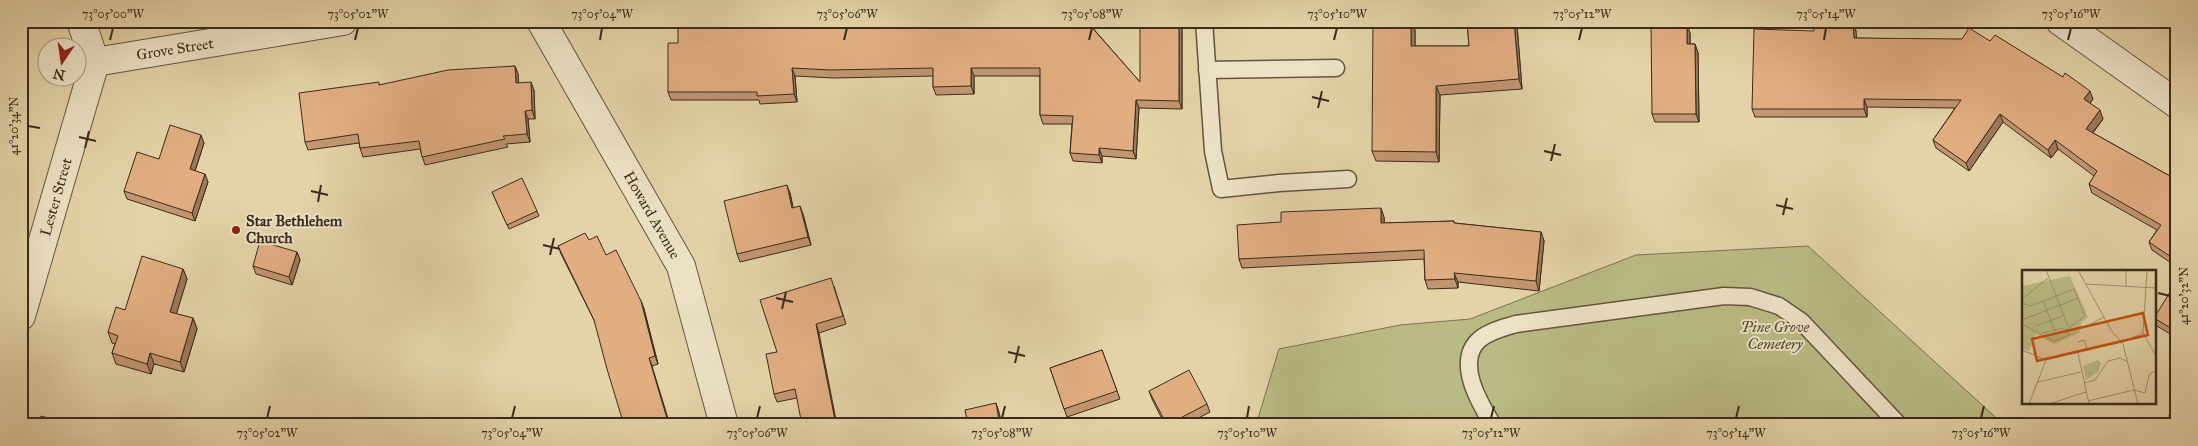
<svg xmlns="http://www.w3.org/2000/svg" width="2198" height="446" font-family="'IM FELL Great Primer',serif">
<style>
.green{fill:#babb84;stroke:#7a7350}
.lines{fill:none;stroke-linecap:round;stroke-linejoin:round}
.lane-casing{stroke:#64553f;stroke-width:19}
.street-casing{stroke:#64553f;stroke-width:30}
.lane{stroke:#ede2c6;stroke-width:16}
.street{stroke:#ede2c6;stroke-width:28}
.wall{fill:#c29670;stroke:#3a2b1c}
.shaded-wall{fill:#9e7a5b;stroke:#3a2b1c}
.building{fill:#e1ae82;stroke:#3a2b1c}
.ticks{fill:none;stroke:#3a2b1c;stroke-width:2}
.poi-dot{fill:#8f2418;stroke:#ede2c6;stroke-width:2}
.labels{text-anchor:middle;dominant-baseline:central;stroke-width:4;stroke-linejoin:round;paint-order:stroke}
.street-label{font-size:15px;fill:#3a2b1c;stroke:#ede2c6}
.poi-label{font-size:15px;font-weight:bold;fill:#3a2b1c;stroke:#ede2c6;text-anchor:start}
.park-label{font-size:15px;font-style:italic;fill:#544831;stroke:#ede2c6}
.inset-road{fill:none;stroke:#a09070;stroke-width:1}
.view{fill:#c5500f;fill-opacity:0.15;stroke:#c5500f;stroke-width:2.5}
.inset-edge{fill:none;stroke:#3a2b1c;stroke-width:2.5}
.neatline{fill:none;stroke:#3a2b1c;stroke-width:2}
.ticks-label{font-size:12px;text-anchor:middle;fill:#3a2b1c}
</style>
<rect width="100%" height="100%" fill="#e4d3a8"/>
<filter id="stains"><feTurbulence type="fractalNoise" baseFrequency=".004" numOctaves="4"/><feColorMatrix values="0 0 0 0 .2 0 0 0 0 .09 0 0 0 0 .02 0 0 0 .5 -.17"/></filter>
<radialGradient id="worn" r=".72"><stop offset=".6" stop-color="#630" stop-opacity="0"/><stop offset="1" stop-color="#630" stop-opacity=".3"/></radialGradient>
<g class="green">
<polygon points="1808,246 2004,425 1256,425 1279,349 1400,325 1470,319 1636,255"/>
<polygon points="2177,402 2177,425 2163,425"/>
</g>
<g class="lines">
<g class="lane-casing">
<g id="lane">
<polyline points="1204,21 1213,151 1221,189 1279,183 1348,179"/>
<polyline points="1207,70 1336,68"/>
<path d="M 1493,425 C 1480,404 1454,361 1480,339 C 1490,331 1503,328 1516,324 L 1724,296 L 1750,297 L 1779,306 L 1801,321 L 1899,425"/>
</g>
</g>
<g class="street-casing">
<g id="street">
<polyline points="541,21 681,266 724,425"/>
<polyline points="2060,21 2177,104"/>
<polyline points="95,62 343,21"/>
<polyline points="21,316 95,62 81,21"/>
</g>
</g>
<use href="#lane" class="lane"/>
<use href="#street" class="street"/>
</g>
<g class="wall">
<polygon points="1091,21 1091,26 1140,82 1182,28 1182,109 1139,108 1136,159 1102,156 1102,163 1073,161 1070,153 1072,124 1043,124 1040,115 1040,76 974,76 974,94 936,95 933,87 933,76 833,78 795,76 797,102 760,104 759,100 671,100 668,92 678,43"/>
<polygon points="1467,21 1515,21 1517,25 1522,89 1440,95 1439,162 1376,161 1372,151 1415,30 1415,46 1469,46"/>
<polygon points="1853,22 1856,31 1856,38 1990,41 2093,99 2090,103 2103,119 2093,133 2177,180 2177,267 2152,250 2149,242 2157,230 2092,193 2089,184 2094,176 2058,149 2051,158 2003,122 1969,171 1936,148 1933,140 1955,108 1867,107 1867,117 1755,117 1752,109"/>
<polygon points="1690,33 1690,44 1695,44 1698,53 1699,122 1655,122 1652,114"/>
<polygon points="515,66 518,74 518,83 534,90 535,119 528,119 530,142 506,144 508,147 425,165 420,149 363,157 360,148 359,143 308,150 305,142 379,85"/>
<polygon points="204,143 195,171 208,182 195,221 127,199 124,191 159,159"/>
<polygon points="492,192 537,211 539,216 509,229"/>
<polygon points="790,193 793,208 803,214 811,245 740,262 737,254"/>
<polygon points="1384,217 1384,223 1454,221 1454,223 1541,232 1544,241 1539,291 1458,282 1458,288 1428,289 1425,280 1424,259 1242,268 1239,259"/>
<polygon points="589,240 606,255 641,301 644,309 658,364 652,366 596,324 561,254 558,246"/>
<polygon points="297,252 300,260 292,285 256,274 253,266"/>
<polygon points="183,269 187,279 176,314 193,318 197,329 184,372 154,364 151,374 116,364 112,353 115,344 112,343 108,332 125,310"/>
<polygon points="2177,285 2177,338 2157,326 2154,318"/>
<polygon points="834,286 846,324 819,333 797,398 777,402 774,394"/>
<polygon points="1102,350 1120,399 1067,417 1050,368"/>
<polygon points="1149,391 1207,404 1210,412 1185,425 1165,425 1152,399"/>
</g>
<g class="shaded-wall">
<polygon points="1088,21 1091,21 1091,31 1088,23"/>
<polygon points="1179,21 1182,28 1182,109 1179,101"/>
<polygon points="1411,21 1415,30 1415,56 1411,46"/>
<polygon points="1514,21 1515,21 1517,25 1522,89 1519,79"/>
<polygon points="1853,22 1856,31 1857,46 1854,38"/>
<polygon points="1687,24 1690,33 1690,52 1687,44"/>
<polygon points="1695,44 1698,53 1699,122 1696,114"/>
<polygon points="515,66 518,74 519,91 516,83"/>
<polygon points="792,68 795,76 797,102 794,94"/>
<polygon points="971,68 974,76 974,94 971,86"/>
<polygon points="531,82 534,90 535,119 532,110"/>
<polygon points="1436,86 1440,95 1439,162 1436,152"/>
<polygon points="2090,91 2093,99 2087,107 2084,99"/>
<polygon points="1864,99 1867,107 1867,117 1864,109"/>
<polygon points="1136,100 1139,108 1136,159 1133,151"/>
<polygon points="2100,110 2103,119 2089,137 2086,129"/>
<polygon points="525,111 528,119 530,142 527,134"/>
<polygon points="2000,114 2003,122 1969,171 1966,163"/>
<polygon points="201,135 204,143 193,177 190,169"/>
<polygon points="2055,140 2058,149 2051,158 2048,150"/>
<polygon points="1099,148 1102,156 1102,163 1099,155"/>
<polygon points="205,174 208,182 195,221 192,213"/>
<polygon points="787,185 790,193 795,216 792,208"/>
<polygon points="800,206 803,214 811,245 808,237"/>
<polygon points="1381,208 1384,217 1385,233 1381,223"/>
<polygon points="1541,232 1544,241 1539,291 1536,281"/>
<polygon points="297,252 300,260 292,285 289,277"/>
<polygon points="183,269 187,279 174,322 170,312"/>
<polygon points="1454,273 1458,282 1458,288 1455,279"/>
<polygon points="641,301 644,309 658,364 655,356"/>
<polygon points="193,318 197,329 184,372 180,362"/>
<polygon points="816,324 819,333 837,425 836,425"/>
<polygon points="150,353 154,364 151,374 147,364"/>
<polygon points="649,358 652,366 670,425 669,425"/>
<polygon points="996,403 999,412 1002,425 1000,425"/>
</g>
<g class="building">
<polygon points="748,21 1088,21 1088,23 1140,82 1140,21 1179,21 1179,101 1136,100 1133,151 1099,148 1099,155 1070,153 1073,116 1040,115 1040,68 971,68 971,86 933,87 933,68 830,70 792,68 794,94 757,96 757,92 668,92 668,43 678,43 678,26 749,25"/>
<polygon points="1373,21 1411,21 1411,46 1469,46 1467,21 1514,21 1519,79 1436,86 1436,152 1372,151"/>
<polygon points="1853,22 1854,38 1962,39 1969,28 1990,41 1995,35 2063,77 2065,73 2090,91 2084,99 2100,110 2086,129 2177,180 2177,261 2149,242 2161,225 2089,184 2097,171 2055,140 2048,150 2000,114 1966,163 1933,140 1961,100 1864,99 1864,109 1752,109 1754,29 1814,31 1814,23"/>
<polygon points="1687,24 1687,44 1695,44 1696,114 1652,114 1651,25"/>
<polygon points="515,66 516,83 531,82 532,110 525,111 527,134 503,136 505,139 422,157 419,141 360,148 358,134 305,142 299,93 379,82 379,85 448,70"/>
<polygon points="170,125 201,135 190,169 205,174 192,213 124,191 137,152 159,159"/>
<polygon points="522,178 537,211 507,225 492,192"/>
<polygon points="787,185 792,208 800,206 808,237 737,254 724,201"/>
<polygon points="1381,208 1381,223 1454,221 1454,223 1541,232 1536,281 1454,273 1455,279 1425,280 1424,250 1239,259 1237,225 1281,222 1281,212"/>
<polygon points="585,233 589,240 597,236 606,255 616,250 641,301 655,356 649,358 669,425 624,425 607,369 594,320 558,246"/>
<polygon points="260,241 297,252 289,277 253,266"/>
<polygon points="142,256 183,269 170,312 193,318 180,362 150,353 147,364 112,353 118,336 108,332 116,307 125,310"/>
<polygon points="831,278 843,316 816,324 836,425 802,425 795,389 774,394 766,354 777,352 760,300"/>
<polygon points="2175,284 2177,285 2177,332 2154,318"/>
<polygon points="1102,350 1117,391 1064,409 1050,368"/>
<polygon points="1189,370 1207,404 1167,425 1149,391"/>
<polygon points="996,403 1000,425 968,425 965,410"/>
<polygon points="41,416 73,425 39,425"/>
</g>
<path class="ticks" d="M 110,40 L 113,28M 355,40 L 358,28M 600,40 L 602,28M 844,40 L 847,28M 1089,40 L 1092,28M 1334,40 L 1337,28M 1579,40 L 1582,28M 1824,40 L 1826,28M 2068,40 L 2071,28M 1312,97 L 1329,101M 1318,108 L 1322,91M 28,126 L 40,128M 79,137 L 96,141M 85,148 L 89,131M 1544,151 L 1561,155M 1551,161 L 1555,144M 311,191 L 328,195M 318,202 L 321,185M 1776,205 L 1793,209M 1783,215 L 1787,198M 543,245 L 560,249M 550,255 L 554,238M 2158,293 L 2170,296M 776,298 L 793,302M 782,309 L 786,292M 1008,352 L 1025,356M 1015,363 L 1019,346M 267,418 L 270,406M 512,418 L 515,406M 757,418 L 760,406M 1002,418 L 1005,406M 1247,418 L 1249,406M 1491,418 L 1494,406M 1736,418 L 1739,406M 1981,418 L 1984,406"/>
<circle class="poi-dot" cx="236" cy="230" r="5"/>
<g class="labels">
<g class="street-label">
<text transform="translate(175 49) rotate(-9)">Grove Street</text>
<text transform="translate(56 197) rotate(-74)">Lester Street</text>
<text transform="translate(652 215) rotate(60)">Howard Avenue</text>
</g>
<g class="poi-label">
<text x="246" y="221">Star Bethlehem<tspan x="246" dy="17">Church</tspan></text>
</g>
<g class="park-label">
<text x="1775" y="327">Pine Grove<tspan x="1775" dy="17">Cemetery</tspan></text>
</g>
</g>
<g transform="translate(2022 270)">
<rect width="134" height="134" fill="#e4d3a8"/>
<path d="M 48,6 L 66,47 L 60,52 L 57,63 L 32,74 L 14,64 L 7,81 L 0,78 L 0,16 ZM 76,90 L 79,93 L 76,102 L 64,110 L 61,96 Z" fill="#babb84"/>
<path class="inset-road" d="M 24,0 L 46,56M 56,0 L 89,60 L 101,74 L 116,134M 125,1 L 121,63 L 134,86M 64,14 L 134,18M 104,16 L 104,0M 0,29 L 26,8M 21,31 L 33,61M 0,33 L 9,36 L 52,19 L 63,46 L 44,60M 0,50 L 56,28M 0,54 L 32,71 L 48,65 L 41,58 L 20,63M 67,55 L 82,47M 13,56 L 41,46M 56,72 L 62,70 L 66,81M 0,80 L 24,90M 56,83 L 67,134M 16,112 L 59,102M 62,113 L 73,110 L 86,91 L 98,88 L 106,92M 66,131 L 112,120 L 123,123 L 127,105 L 134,100M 7,134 L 24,90 L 100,72 L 121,63M 27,134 L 64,122"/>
<path class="view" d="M 121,43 L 126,65 L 15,91 L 10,69 Z"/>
<rect width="134" height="134" class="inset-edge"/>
</g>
<rect width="2198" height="446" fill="none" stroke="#e4d3a8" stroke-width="55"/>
<g transform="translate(62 62) rotate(193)"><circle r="24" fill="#ede2c6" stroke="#a59982"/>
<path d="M0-4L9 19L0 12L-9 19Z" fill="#8f2418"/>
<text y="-8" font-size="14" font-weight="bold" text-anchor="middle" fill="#3a2b1c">N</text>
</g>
<rect x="28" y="28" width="2142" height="390" class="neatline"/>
<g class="ticks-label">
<text x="113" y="18">73°05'00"W</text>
<text x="358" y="18">73°05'02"W</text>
<text x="602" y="18">73°05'04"W</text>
<text x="847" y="18">73°05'06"W</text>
<text x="1092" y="18">73°05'08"W</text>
<text x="1337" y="18">73°05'10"W</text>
<text x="1582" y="18">73°05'12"W</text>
<text x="1826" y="18">73°05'14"W</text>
<text x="2071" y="18">73°05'16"W</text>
<text transform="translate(14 126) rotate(-90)" y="4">41°20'34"N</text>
<text transform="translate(2184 296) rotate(-90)" y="4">41°20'32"N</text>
<text x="267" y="437">73°05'02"W</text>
<text x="512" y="437">73°05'04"W</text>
<text x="757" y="437">73°05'06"W</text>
<text x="1002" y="437">73°05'08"W</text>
<text x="1247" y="437">73°05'10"W</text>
<text x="1491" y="437">73°05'12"W</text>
<text x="1736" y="437">73°05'14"W</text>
<text x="1981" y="437">73°05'16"W</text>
</g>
<rect width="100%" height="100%" filter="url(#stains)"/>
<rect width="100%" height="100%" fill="url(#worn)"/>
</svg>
